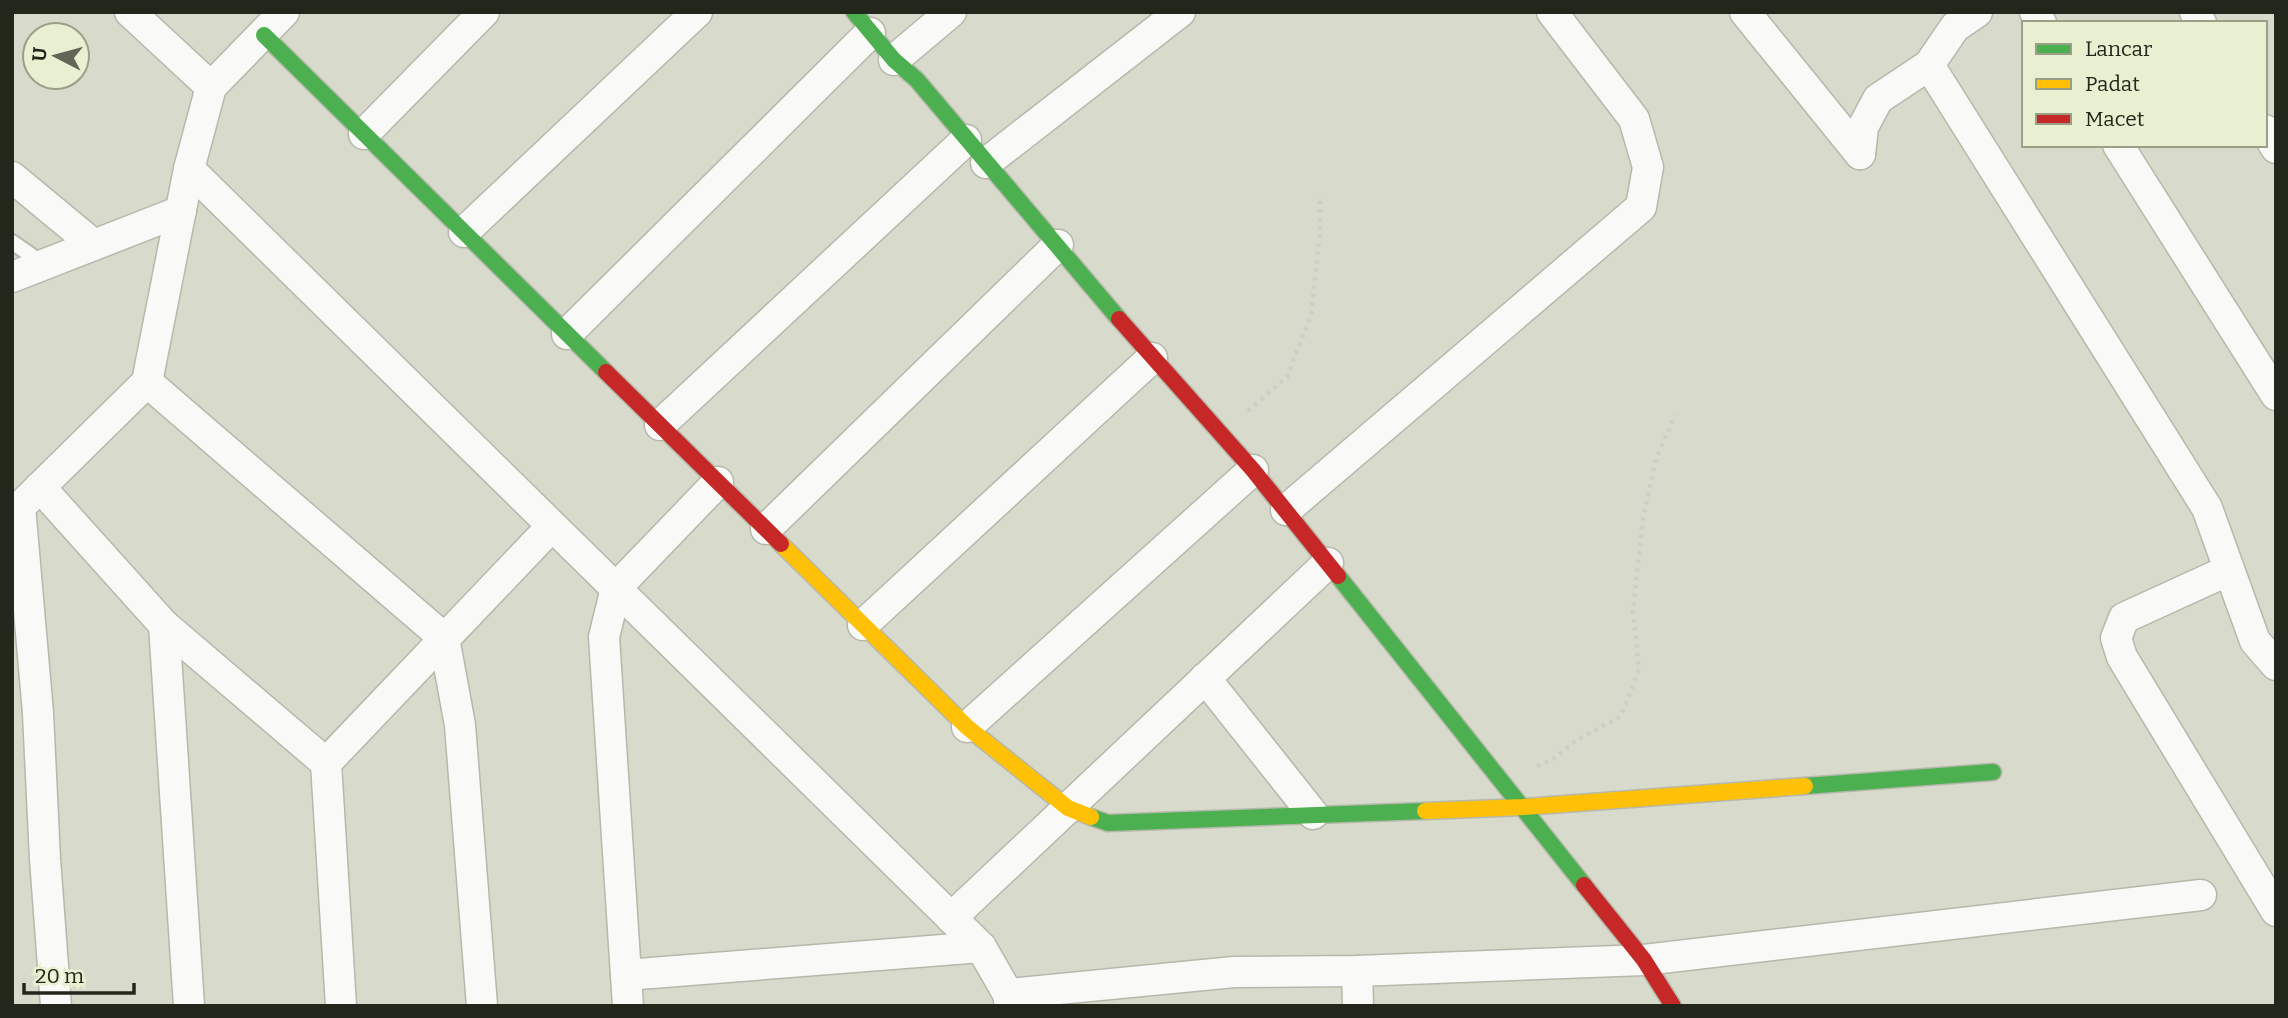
<svg xmlns="http://www.w3.org/2000/svg" width="2288" height="1018" font-family="Bitter,serif">
<style>
.lines{fill:none;stroke-linecap:round;stroke-linejoin:round}
.lane-casing{stroke:#b5b8ab;stroke-width:18}
.street-casing{stroke:#b5b8ab;stroke-width:33}
.fast-casing{stroke:#b5b8ab;stroke-width:19}
.slow-casing{stroke:#b5b8ab;stroke-width:19}
.jam-casing{stroke:#b5b8ab;stroke-width:19}
.path{stroke:#cdcdc9;stroke-width:4.5;stroke-dasharray:3.5 5;stroke-linecap:butt}
.lane{stroke:#f9faf7;stroke-width:14}
.street{stroke:#f9faf7;stroke-width:30}
.fast{stroke:#4caf50;stroke-width:16}
.slow{stroke:#ffc107;stroke-width:16}
.jam{stroke:#c62828;stroke-width:16}
</style>
<rect width="100%" height="100%" fill="#d8dbcb"/>
<g class="lines">
<g class="lane-casing">
<polyline id="lane" points="12,242 45,265"/>
</g>
<g class="street-casing">
<g id="street">
<polyline points="130,12 211,87"/>
<polyline points="1745,12 1860,154"/>
<polyline points="2035,12 2041,23"/>
<polyline points="2195,12 2201,23"/>
<polyline points="894,60 951,12"/>
<polyline points="1929,65 2207,508 2255,641 2276,665"/>
<polyline points="2265,130 2276,148"/>
<polyline points="364,134 484,12"/>
<polyline points="2118,145 2276,395"/>
<polyline points="1860,154 1863,127 1878,99 1929,65 1955,27 1977,12"/>
<polyline points="986,163 1180,12"/>
<polyline points="189,169 981,947 1008,994 1010,1006"/>
<polyline points="12,177 94,245"/>
<polyline points="464,232 697,12"/>
<polyline points="12,277 181,211"/>
<polyline points="567,334 870,33"/>
<polyline points="147,382 444,638 460,725 482,1006"/>
<polyline points="660,425 966,140"/>
<polyline points="40,487 164,625 326,763"/>
<polyline points="20,507 38,713 45,859 56,1006"/>
<polyline points="12,509 20,507 147,382 189,169 211,87 284,12"/>
<polyline points="1286,510 1641,207 1648,167 1634,119 1552,12"/>
<polyline points="766,529 1058,245"/>
<polyline points="2229,570 2124,618 2116,638 2122,657 2276,911"/>
<polyline points="164,625 189,1006"/>
<polyline points="863,625 1152,358"/>
<polyline points="1205,678 1313,814"/>
<polyline points="967,727 1253,470"/>
<polyline points="951,918 1328,563"/>
<polyline points="1357,971 1358,1006"/>
<polyline points="626,975 981,947"/>
<polyline points="1008,994 1234,972 1357,971 1644,960 2201,895"/>
<polyline points="341,1006 326,763 552,526"/>
<polyline points="628,1006 604,637 616,588 718,482"/>
</g>
</g>
<g class="fast-casing">
<g id="fast">
<polyline points="854,12 894,60 917,80 1119,319"/>
<polyline points="264,35 606,372"/>
<polyline points="1338,576 1584,885"/>
<polyline points="1805,786 1993,772"/>
<polyline points="1091,817 1108,823 1425,811"/>
</g>
</g>
<g class="slow-casing">
<g id="slow">
<polyline points="781,544 967,727 1068,808 1091,817"/>
<polyline points="1425,811 1523,807 1805,786"/>
</g>
</g>
<g class="jam-casing">
<g id="jam">
<polyline points="1119,319 1253,470 1338,576"/>
<polyline points="606,372 781,544"/>
<polyline points="1584,885 1644,960 1673,1006"/>
</g>
</g>
<g class="path">
<polyline points="1248,411 1287,377 1311,315 1320,233 1320,195"/>
<polyline points="1537,766 1552,760 1577,740 1621,716 1639,669 1633,611 1643,518 1656,459 1675,415"/>
</g>
<use href="#lane" class="lane"/>
<use href="#street" class="street"/>
<use href="#fast" class="fast"/>
<use href="#slow" class="slow"/>
<use href="#jam" class="jam"/>
</g>
<rect width="2288" height="1018" fill="none" stroke="#23261a" stroke-width="28"/>
<rect x="2022" y="21" width="245" height="126" fill="#e9f0d1" stroke="#9a9f88" stroke-width="2"/>
<rect x="2036" y="44" width="35" height="10" fill="#4caf50" stroke="#9a9f88" stroke-width="2"/>
<text x="2085" y="56" font-size="21" fill="#23261a">Lancar</text>
<rect x="2036" y="79" width="35" height="10" fill="#ffc107" stroke="#9a9f88" stroke-width="2"/>
<text x="2085" y="91" font-size="21" fill="#23261a">Padat</text>
<rect x="2036" y="114" width="35" height="10" fill="#c62828" stroke="#9a9f88" stroke-width="2"/>
<text x="2085" y="126" font-size="21" fill="#23261a">Macet</text>
<g transform="translate(56 56) rotate(276)"><circle r="33" fill="#e9f0d1" stroke="#9a9f88" stroke-width="2"/>
<path d="M0-5L12 26L0 18L-12 26Z" fill="#626558"/>
<text y="-10" font-size="19" font-weight="bold" text-anchor="middle" fill="#23261a">U</text>
</g>
<path d="M24 983v10h110v-10" fill="none" stroke="#23261a" stroke-width="3.5"/>
<text x="35" y="983" font-size="21" fill="#23261a" stroke="#e9f0d1" stroke-width="5" paint-order="stroke">20 m</text>
</svg>
